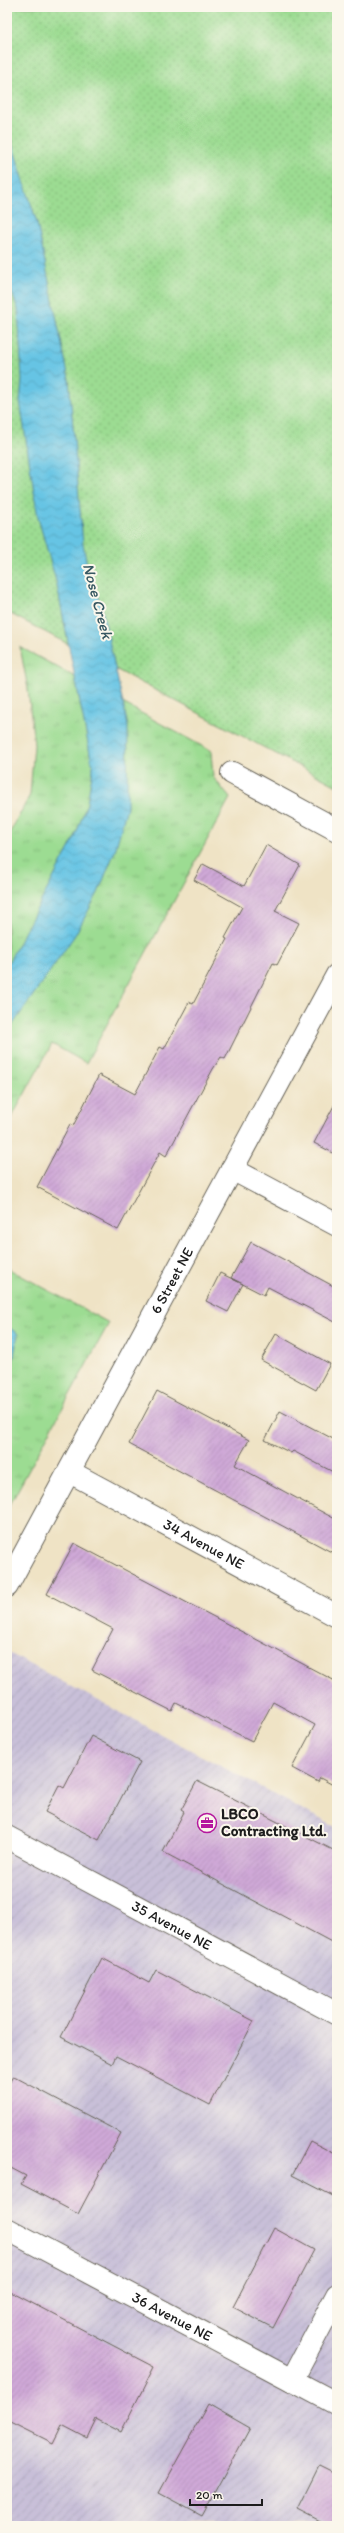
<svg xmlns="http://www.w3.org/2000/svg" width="344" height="2533" font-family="Itim,sans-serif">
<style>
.industrial{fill:url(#industrial-furrows)}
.grass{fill:url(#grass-dots);stroke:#5c7c57}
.park{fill:url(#park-tufts);stroke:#5c7c57}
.water{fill:url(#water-waves);stroke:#417080}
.building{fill:url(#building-hatch)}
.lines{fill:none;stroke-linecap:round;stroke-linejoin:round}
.minor-casing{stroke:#666257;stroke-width:24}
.minor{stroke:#fff;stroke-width:22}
.labels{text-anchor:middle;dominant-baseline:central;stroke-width:4;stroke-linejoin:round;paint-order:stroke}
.street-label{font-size:15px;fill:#1c1c1c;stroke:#fbf7ec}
.poi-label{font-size:15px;font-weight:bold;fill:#1c1c1c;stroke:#fbf7ec;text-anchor:start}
.water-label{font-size:16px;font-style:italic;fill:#365762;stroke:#fbf7ec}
</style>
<defs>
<pattern id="industrial-furrows" width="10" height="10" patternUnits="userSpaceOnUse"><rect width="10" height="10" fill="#c8bfd8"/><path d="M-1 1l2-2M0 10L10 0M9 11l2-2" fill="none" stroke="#aba4b9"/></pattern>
<pattern id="grass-dots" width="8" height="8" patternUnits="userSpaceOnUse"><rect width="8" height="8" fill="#9cdc92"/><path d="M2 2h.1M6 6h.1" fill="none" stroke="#86bc7d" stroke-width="1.8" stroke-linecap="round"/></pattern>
<pattern id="park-tufts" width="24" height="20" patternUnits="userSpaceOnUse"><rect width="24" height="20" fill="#9cdc92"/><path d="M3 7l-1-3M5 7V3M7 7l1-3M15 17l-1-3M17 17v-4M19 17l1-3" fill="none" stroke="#86bc7d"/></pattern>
<pattern id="water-waves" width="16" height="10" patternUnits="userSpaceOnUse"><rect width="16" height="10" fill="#66c4e4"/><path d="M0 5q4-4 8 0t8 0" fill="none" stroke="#58a8c3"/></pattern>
<pattern id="building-hatch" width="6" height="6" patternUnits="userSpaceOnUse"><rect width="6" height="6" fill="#cfa8d7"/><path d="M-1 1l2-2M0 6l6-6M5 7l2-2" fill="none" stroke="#b190b8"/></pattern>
</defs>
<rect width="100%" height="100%" fill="#fbf7ec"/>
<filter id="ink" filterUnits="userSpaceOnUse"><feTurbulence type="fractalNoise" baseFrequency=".025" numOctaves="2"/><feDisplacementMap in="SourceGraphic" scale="8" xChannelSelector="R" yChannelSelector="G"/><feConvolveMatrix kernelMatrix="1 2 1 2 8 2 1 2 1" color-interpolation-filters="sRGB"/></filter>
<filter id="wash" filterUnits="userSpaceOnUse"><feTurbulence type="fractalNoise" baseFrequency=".012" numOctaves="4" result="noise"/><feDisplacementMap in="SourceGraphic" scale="16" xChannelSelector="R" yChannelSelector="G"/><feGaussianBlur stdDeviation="0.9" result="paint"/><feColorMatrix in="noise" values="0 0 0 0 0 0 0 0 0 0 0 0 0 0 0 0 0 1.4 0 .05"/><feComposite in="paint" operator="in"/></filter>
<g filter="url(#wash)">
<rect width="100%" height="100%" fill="#efe3c5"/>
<polygon class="industrial" points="7,1652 337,1828 337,2526 7,2526"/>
<polygon class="grass" points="7,7 337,7 337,786 7,612"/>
<g class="park">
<polygon points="20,647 211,751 213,777 230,798 86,1063 52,1044 7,1126 7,838 30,795 34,745 28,689"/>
<polygon points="7,1268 109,1323 7,1510"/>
</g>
<g class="water">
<polygon points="7,127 37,223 69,379 83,544 89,575 101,604 128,726 127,807 115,851 98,893 75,935 7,1033 7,965 75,837 87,803 93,769 56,581 38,518 20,401 22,380 18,309 7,280"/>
<polygon points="7,1326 18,1334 12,1367 7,1376"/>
</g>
<g id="blocks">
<g class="building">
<polygon points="266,845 300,865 275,911 299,923 277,965 273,963 225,1059 221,1057 213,1069 166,1156 160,1152 118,1230 37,1187 70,1124 73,1126 99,1075 135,1094 160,1047 164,1049 189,1002 193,1004 227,939 225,938 242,907 194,880 203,864 244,886"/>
<polygon points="337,1100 337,1155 314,1143"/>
<polygon points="251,1242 337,1288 337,1323 268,1287 264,1295 231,1278"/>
<polygon points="220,1273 243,1284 228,1312 206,1301"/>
<polygon points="276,1334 330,1364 316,1390 261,1360"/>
<polygon points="157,1391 249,1440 235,1465 337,1520 337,1555 129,1444"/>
<polygon points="280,1411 337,1441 337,1474 293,1451 291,1453 265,1440"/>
<polygon points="74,1543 337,1682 337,1787 320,1778 318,1782 292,1768 315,1725 273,1702 252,1741 176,1703 172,1711 92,1670 113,1629 47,1594"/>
<polygon points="91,1736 140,1762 99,1840 45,1812 59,1785 64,1788"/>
<polygon points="197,1781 337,1852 337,1945 163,1852 184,1812 181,1810"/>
<polygon points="102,1958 149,1983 156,1970 254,2021 210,2105 116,2056 112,2064 61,2037"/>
<polygon points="13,2076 121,2133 78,2214 21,2184 26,2176 7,2166 7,2087"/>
<polygon points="310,2141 337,2155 337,2198 292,2175"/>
<polygon points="274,2228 314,2250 273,2328 233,2307"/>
<polygon points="7,2290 154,2367 121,2432 96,2419 87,2438 62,2425 53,2443 7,2420"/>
<polygon points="208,2404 250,2428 202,2516 159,2493"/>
<polygon points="319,2466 337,2475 337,2526 328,2526 297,2510"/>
</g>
</g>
</g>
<g filter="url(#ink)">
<use href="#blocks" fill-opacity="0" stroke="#666257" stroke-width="1"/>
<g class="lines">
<g class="minor-casing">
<g id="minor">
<polyline points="232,773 337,830"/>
<polyline points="232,1169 337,1225"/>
<path id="s1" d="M 70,1472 L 337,1616"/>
<path id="s2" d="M 7,1586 L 337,975"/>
<path id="s3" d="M 7,1837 L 337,2014"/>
<path id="s4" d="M 7,2229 L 337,2404"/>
<polyline points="292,2380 337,2295"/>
</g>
</g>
<use href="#minor" class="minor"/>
</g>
</g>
<defs>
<g id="office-ring" transform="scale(1)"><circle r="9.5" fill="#fbf7ec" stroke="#b5179e" stroke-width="1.5"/><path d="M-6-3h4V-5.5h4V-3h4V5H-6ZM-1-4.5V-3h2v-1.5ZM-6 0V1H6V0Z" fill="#b5179e"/></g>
</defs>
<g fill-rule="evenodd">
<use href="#office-ring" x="207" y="1823"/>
</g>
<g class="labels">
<g class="street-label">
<text stroke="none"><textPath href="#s2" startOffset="347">6 Street NE</textPath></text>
<text stroke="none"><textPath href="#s1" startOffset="152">34 Avenue NE</textPath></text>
<text stroke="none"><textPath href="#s3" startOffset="187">35 Avenue NE</textPath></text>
<text stroke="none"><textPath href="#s4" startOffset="187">36 Avenue NE</textPath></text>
</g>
<g class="poi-label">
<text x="221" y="1814">LBCO<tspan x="221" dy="17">Contracting Ltd.</tspan></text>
</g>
<g class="water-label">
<text transform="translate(98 601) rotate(75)">Nose Creek</text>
</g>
</g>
<rect width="344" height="2533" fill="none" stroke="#fbf7ec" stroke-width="24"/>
<path d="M190 2499v6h72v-6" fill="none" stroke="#1c1c1c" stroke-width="2"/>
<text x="196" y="2499" font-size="12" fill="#1c1c1c" stroke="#fbf7ec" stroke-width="3" paint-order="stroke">20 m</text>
</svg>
